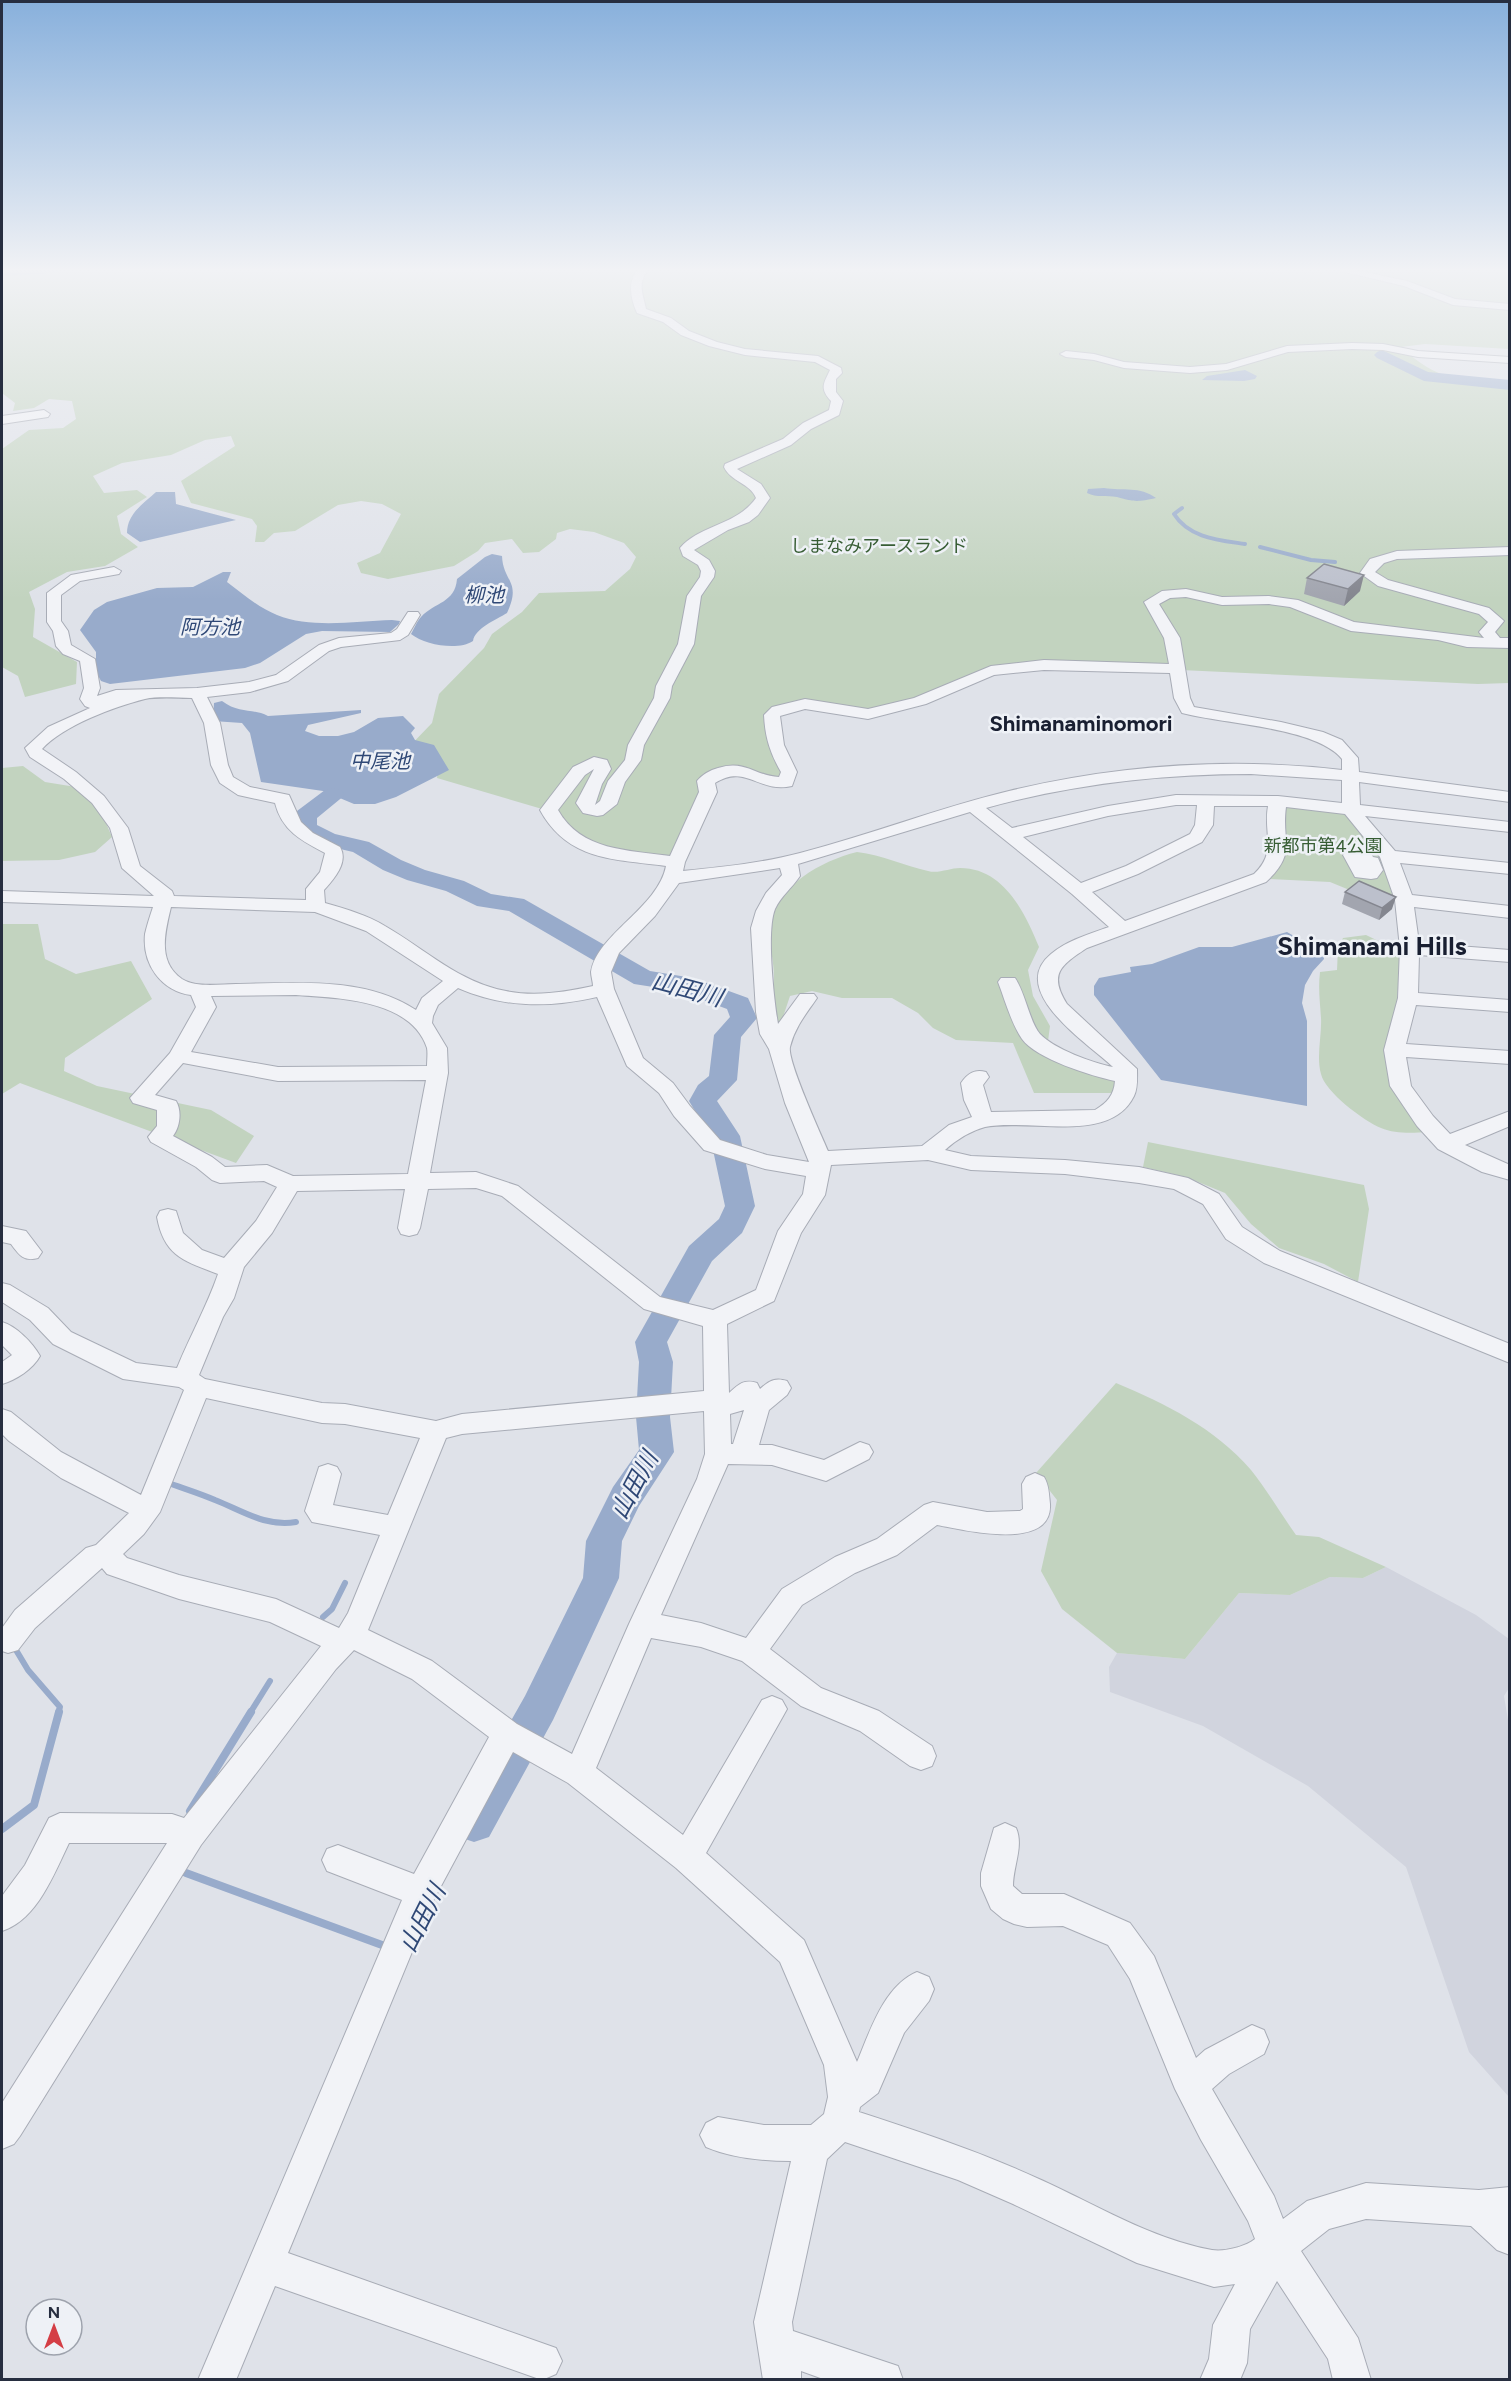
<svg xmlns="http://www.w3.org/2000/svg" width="1511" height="2381" font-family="Figtree,'Noto Sans JP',sans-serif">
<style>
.built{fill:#d1d4de}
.green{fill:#c2d3bf}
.water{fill:#98abcb}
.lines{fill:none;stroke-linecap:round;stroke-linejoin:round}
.stream-far2{stroke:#98abcb;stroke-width:4}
.stream-far1{stroke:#98abcb;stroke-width:6}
.stream{stroke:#98abcb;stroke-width:8}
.river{fill:#98abcb;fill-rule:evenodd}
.minor-casing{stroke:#a8acb6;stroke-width:2}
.minor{fill:#f2f3f7;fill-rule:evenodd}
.wall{fill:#a2a5af}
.shaded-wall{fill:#84868f}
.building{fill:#bcc0cc;stroke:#84868f;stroke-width:1.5}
.labels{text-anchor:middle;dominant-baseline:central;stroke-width:5;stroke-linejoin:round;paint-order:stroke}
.far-park-label{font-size:18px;fill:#375d34;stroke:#eef1f6}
.far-water-label{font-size:20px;font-style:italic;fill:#2f4876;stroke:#eef1f6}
.far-quarter-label{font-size:22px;font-weight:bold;fill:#191f31;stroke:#eef1f6}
.water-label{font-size:24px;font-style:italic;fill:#2f4876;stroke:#eef1f6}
.quarter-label{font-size:26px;font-weight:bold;fill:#191f31;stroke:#eef1f6}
</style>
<rect width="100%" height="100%" fill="#dfe2e9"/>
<polygon class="built" points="1386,1567 1476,1615 1509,1639 1509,1688 1504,1696 1510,1732 1509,2097 1469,2052 1406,1867 1308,1786 1203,1726 1110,1692 1109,1667 1117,1653 1185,1659 1239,1593 1290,1595 1330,1577 1363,1578"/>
<g class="green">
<path d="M 2,267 L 1509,267 L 1509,349 L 1425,344 L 1401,347 C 1437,381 1463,381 1509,389 L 1509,683 L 1478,684 L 1095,666 L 991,671 L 909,704 L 868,714 L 816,704 L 778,710 L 786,782 L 718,771 L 676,862 L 589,849 L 549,811 L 437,778 L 438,769 L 405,751 L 432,723 L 439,694 L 484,648 L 492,634 L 522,612 L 539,593 L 605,591 L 630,569 L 636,557 L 624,543 L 594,532 L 570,529 L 557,533 L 556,539 L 539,552 L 523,553 L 512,539 L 485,543 L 478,551 L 454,566 L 388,579 L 361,573 L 357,563 L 380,553 L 401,514 L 382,504 L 361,501 L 338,505 L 295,531 L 274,533 L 264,542 L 255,542 L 257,526 L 252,519 L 191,503 L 181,481 L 235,446 L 231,436 L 205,440 L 171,455 L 122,463 L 93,476 L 104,493 L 137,490 L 147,497 L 117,516 L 121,534 L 138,547 L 105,566 L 67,572 L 29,592 L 35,609 L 33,637 L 77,662 L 76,684 L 25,697 L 18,676 L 2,667 L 2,449 L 29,430 L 63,428 L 76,419 L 72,401 L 49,399 L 34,408 L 13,411 L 15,403 L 2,393 Z"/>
<polygon points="23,766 45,782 82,788 99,807 112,837 95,852 59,860 2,861 2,768"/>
<path d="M 1287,807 L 1350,812 L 1383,856 L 1398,897 L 1352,891 L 1330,882 L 1269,879 C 1284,854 1287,840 1283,811 Z"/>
<path d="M 857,852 C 883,855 904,866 928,871 C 938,874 950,868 960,868 C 1004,868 1025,913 1039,947 L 1028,970 L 1033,996 L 1050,1026 L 1046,1056 L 1117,1081 L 1118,1093 L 1034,1093 L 1013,1043 L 956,1040 L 933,1028 L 918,1013 L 892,998 L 842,998 L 812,991 L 790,996 L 781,1023 L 771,1022 C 771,1007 774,992 774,976 C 774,960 768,941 770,926 C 777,885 821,861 857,852 Z"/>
<polygon points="2,924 38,924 45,959 76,974 131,961 152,999 65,1058 64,1071 97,1086 211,1110 254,1136 236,1163 20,1083 2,1094"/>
<path d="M 1366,935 L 1401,952 L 1397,1001 L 1387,1047 L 1427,1132 C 1413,1133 1395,1134 1381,1128 C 1364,1121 1325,1092 1321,1074 C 1316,1056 1322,1036 1321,1018 C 1320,1002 1318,989 1320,972 L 1337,970 L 1338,948 L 1343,938 Z"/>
<polygon points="1148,1142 1364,1185 1369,1209 1358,1282 1324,1264 1279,1248 1251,1224 1225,1193 1186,1177 1143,1167"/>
<path d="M 1116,1383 C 1166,1404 1215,1428 1251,1470 C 1267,1490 1281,1514 1296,1535 L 1319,1537 L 1386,1567 L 1363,1578 L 1330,1577 L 1290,1595 L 1239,1593 L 1185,1659 L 1117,1653 L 1062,1609 L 1041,1571 L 1057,1500 L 1036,1473 Z"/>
</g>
<g class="water">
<polygon points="2,267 82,267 42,274 2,276"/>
<polygon points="1245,370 1257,376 1255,379 1244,381 1202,380 1207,376"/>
<path d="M 1104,488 C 1123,491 1140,486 1156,498 C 1137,502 1135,502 1117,497 C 1106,495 1097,498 1087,493 L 1088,489 Z"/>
<path d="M 156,492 L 175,492 L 176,504 L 236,520 L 140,542 L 127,533 C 127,514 143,504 156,492 Z"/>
<path d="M 492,554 L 502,556 C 503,582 522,581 507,613 C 496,620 475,628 473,641 C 458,651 425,645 411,634 C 414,629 417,621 421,617 C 435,602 455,603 457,579 L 485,557 Z"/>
<path d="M 223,572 L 231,572 L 227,582 C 243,594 259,608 277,615 C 312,629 356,621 392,620 L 400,621 L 399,624 L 390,632 L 322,631 L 306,634 L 260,663 L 245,668 L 110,684 L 101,681 L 96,672 L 96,652 L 80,630 L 94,610 L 107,602 L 157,588 L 193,587 Z"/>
<path d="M 222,701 C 239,714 253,708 268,716 L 361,710 L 361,713 L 308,725 L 305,731 L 319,736 L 338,736 L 354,732 L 378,718 L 403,716 L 415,728 L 411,733 L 415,740 L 434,745 L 449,770 L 396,797 L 375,804 L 354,804 L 323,791 L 261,782 L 250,733 L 242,723 L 213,721 L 214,703 Z"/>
<polygon points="1287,932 1323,953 1324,959 1313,971 1305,985 1302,1003 1307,1021 1307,1106 1161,1080 1094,995 1094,986 1099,978 1131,972 1130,967 1152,964 1199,947 1232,947"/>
</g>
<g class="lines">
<g class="stream-far2">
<path d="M 1182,508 L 1174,514 C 1189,538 1219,540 1245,544"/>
<polyline points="1260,547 1311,560 1335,562"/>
</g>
<g class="stream-far1">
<path d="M 166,1482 C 182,1488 199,1493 215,1500 C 243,1511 265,1527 296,1522"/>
<polyline points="323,1617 332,1609 345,1583"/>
<polyline points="13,1645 28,1670 60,1707 58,1713"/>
<polyline points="250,1713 270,1681"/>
</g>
<g class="stream">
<polyline points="190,1811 251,1712"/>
<polyline points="2,1829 34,1805 59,1712"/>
<polyline points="186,1873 382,1945"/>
</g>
<g class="river">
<polygon points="1382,350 1428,372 1510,380 1510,390 1424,381 1377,358 1374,355 1377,352"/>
<polygon points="333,788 341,790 345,795 317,818 317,825 335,834 369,842 401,860 425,870 464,881 491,894 524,899 650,971 693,978 748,998 757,1018 741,1037 737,1080 717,1101 740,1136 755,1206 742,1233 712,1261 667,1342 673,1362 670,1417 674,1452 639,1506 622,1541 619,1578 553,1720 489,1837 474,1842 459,1837 453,1823 525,1696 583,1578 586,1541 613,1487 639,1450 636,1417 639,1362 635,1342 689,1246 719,1219 725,1206 710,1136 689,1101 698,1085 709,1076 714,1035 730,1017 727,1009 679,991 634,984 509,911 477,906 446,891 407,880 383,870 353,852 319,844 298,833 294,828 293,816 297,811 325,790"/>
</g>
<g class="minor-casing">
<g id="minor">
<path d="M 640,267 L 650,267 C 637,284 642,290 646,309 L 671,318 L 689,331 L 717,342 L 745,349 L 818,356 L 841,368 L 842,373 L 836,379 L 836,392 L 843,401 L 839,415 L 811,429 L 791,445 L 737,469 L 761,484 L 770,498 L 758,515 L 749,522 L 728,530 L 694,550 L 709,560 L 715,571 L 714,577 L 701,596 L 694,644 L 672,686 L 670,698 L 644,745 L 641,760 L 625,782 L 617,804 L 603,815 L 597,816 L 583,813 L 576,803 L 594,769 L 585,775 L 558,810 C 581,851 628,850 670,856 L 699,792 L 697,781 C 702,775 710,770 718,768 C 745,759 755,776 779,777 L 781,772 C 770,753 765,737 764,715 L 772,707 L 805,699 L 868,709 L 914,698 L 991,666 L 1044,660 L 1169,664 L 1164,638 L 1144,602 L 1162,591 L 1186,589 L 1222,597 L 1269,596 L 1298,600 L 1354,622 L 1484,638 L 1479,632 L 1488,622 L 1479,614 L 1378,586 L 1360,573 L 1370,559 L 1397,551 L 1510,547 L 1510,555 L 1397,559 L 1384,563 L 1375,572 L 1388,580 L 1489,608 L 1504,621 L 1495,632 L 1500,638 L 1510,638 L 1510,648 L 1467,647 L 1438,640 L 1351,631 L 1290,607 L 1269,604 L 1222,605 L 1186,597 L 1170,598 L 1159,604 L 1180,638 L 1190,698 L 1194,707 L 1281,722 L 1323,732 L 1342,740 L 1358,758 L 1359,772 L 1510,792 L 1510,802 L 1359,782 L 1360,805 L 1510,822 L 1510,832 L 1365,816 L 1395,851 L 1510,863 L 1510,874 L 1400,863 L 1412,895 L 1510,906 L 1510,918 L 1414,907 L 1419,943 L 1510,950 L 1510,962 L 1419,955 L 1418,993 L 1510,1000 L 1510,1012 L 1416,1005 L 1406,1044 L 1510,1051 L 1510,1064 L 1406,1057 L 1411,1086 L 1433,1116 L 1450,1134 L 1510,1111 L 1510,1126 L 1465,1145 L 1510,1165 L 1510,1180 L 1482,1172 L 1438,1149 L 1417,1126 L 1390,1086 L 1384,1050 L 1398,998 L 1400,948 L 1395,900 L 1380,857 L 1345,814 L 1286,807 C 1281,842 1298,852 1266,882 L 1087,948 C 1061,965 1048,974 1067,1004 L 1137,1069 C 1137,1077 1138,1088 1134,1096 C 1110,1145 1029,1118 985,1127 C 970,1131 956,1140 945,1150 L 971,1156 L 1065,1160 L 1139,1167 L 1188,1178 L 1219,1194 L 1242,1227 L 1280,1251 L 1510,1344 L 1510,1363 L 1264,1263 L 1226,1239 L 1203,1204 L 1174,1189 L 1139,1183 L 1065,1174 L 971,1170 L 928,1160 L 831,1165 L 825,1195 L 801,1233 L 774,1301 L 727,1324 L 729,1393 C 739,1384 744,1379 757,1383 L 760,1389 C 769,1381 775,1377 787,1381 L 791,1388 L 787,1395 L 769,1410 L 759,1445 L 772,1445 L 824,1460 L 860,1442 L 869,1445 L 873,1452 L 869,1459 L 826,1481 L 772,1465 L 728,1464 L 661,1615 L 701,1623 L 746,1638 L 782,1589 L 835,1557 L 877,1539 L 924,1505 L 933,1502 L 987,1512 L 1020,1511 L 1023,1509 L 1022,1484 L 1026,1477 L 1035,1473 L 1044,1477 C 1049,1485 1049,1494 1050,1504 C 1053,1552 964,1530 937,1525 L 897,1555 L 855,1573 L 802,1605 L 770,1649 L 821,1688 L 879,1711 L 932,1746 L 936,1756 L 932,1766 L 921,1770 L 910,1766 L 860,1731 L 801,1706 L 742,1661 L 701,1647 L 651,1638 L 596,1768 L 683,1835 L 762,1700 L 772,1696 L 782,1700 L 787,1709 L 782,1718 L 706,1853 L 804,1940 L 857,2062 C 870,2031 884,1986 917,1972 L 929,1977 L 934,1989 L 929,2001 L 904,2033 L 878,2093 L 860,2107 L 859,2112 C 920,2132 981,2152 1039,2179 C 1095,2204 1151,2239 1212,2250 C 1224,2252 1245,2247 1255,2239 L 1248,2221 L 1201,2140 L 1175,2089 L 1130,1979 L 1108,1945 L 1063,1926 L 1027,1927 L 1014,1924 L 1003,1919 L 991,1909 L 981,1886 L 981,1873 L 994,1828 L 1005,1823 L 1016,1828 C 1024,1846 1013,1866 1013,1886 L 1022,1894 L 1064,1894 L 1130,1923 L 1154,1956 L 1196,2058 L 1205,2050 L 1252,2025 L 1264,2030 L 1269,2042 L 1264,2054 L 1229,2074 L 1212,2089 L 1274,2196 L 1283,2219 L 1307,2201 L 1366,2183 L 1479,2190 L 1510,2187 L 1510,2255 L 1497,2250 L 1471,2226 L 1366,2219 L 1329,2229 L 1301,2251 L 1358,2338 L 1371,2380 L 1333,2380 L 1328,2359 L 1277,2281 L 1250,2329 L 1247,2363 L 1240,2380 L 1200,2380 L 1209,2359 L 1213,2325 L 1235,2284 L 1214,2287 L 1137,2263 L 1013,2204 L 958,2180 L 845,2142 L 827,2159 L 792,2322 L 793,2331 L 898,2366 L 903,2380 L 826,2380 L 801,2371 L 801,2380 L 763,2380 L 754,2322 L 791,2161 C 762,2161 732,2158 706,2147 L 700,2135 L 706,2123 L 718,2117 L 764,2125 L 811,2125 L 824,2114 L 828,2097 L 824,2065 L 780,1962 L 676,1868 L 568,1783 L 513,1752 L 433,1901 L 288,2253 L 556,2348 L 562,2361 L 556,2374 L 542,2380 L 275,2286 L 236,2380 L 198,2380 L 402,1900 L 327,1871 L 322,1860 L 327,1849 L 338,1845 L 414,1874 L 489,1737 L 412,1679 L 354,1650 L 336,1669 L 201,1845 L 20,2136 L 14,2144 L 2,2149 L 2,2103 L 167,1843 L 69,1843 C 54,1874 37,1920 2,1931 L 2,1896 L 25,1865 L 49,1818 L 60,1813 L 172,1814 L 184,1818 L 321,1646 L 270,1622 L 179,1599 L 107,1574 L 102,1568 L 35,1628 L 18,1650 L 8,1653 L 2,1651 L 2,1628 L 15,1610 L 86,1548 L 96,1545 L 129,1513 L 61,1478 L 9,1441 L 2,1434 L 2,1409 L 11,1412 L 61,1452 L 141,1495 L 184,1390 L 179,1387 L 123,1379 L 53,1344 L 30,1320 L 2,1302 L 2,1283 L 10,1285 L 48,1308 L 71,1332 L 136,1363 L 177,1368 C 190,1336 207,1306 218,1274 C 184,1261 164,1256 157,1217 L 160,1211 L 168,1209 L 176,1211 L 183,1233 L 202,1250 L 224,1258 L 256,1221 L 277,1187 L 264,1181 L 220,1183 L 212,1180 L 196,1167 L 151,1142 L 148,1137 L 157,1126 L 157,1110 L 133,1103 L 130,1098 L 170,1053 L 196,1007 L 191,995 C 161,991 142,964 145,934 C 147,925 150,916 153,907 L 2,902 L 2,891 L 154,896 L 122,868 L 110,828 L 92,803 L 64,779 L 30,757 L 25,748 L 48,727 L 90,708 L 85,706 L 80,699 L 84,688 L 80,661 L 63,654 L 56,646 L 53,631 L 47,622 L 47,593 L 71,575 L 114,567 L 121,571 L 119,574 L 80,581 L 61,595 L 61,621 L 68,631 L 71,645 L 95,659 L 100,688 L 97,696 L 116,690 L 197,688 L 249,682 L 276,675 L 319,645 L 339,638 L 391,633 L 397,629 L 408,612 L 418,612 L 420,615 L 408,635 L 400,640 L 341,647 L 329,651 L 288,681 L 250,692 L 207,697 L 220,723 L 228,765 L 233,777 L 250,787 L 289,795 L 301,822 L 313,833 L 340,847 C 349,862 334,879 324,890 L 325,903 C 346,909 367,915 385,926 C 425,949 460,983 506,991 C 535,997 565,992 593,986 C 593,982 591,976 591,972 C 597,934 658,908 666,866 C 614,859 568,861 540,810 L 573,767 L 594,757 L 607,760 L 611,769 L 602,784 L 595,805 L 600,801 L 608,781 L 625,760 L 628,745 L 654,698 L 656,686 L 678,644 L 687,596 L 700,577 L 701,571 L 698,565 L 683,556 L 680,548 C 701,524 736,526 756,498 C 750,483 731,482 724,467 L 725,464 L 783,439 L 803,423 L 829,410 L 831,401 C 819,388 824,383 830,370 L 815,362 L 745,355 L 709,346 L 681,335 L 663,322 L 637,313 C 630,297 627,280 640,267 ZM 1044,670 L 1170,673 L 1174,698 L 1182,713 C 1223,724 1316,727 1342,759 L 1342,770 C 1231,757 1117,765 1009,791 C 938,808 870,835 800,853 C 762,863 722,867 683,871 L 685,862 L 717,792 L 715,783 C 746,763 759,794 792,786 L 797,772 L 784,745 L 780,716 L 805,709 L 868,719 L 926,704 L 994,675 ZM 192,698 L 204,723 L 211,765 L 220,783 L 238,795 L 275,803 C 282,831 302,841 325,853 L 320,872 L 306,889 L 306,900 L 174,896 L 172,891 L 140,866 L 128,828 L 104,796 L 76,772 L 42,749 C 64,725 114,707 145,699 C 159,696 177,698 192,698 ZM 1251,774 L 1342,780 L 1342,803 L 1278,796 L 1176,795 L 1108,806 L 1012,828 L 986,808 C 1073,784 1161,774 1251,774 ZM 1176,805 L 1197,805 L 1195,825 L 1190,834 L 1126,866 L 1081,883 L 1023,837 L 1108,816 ZM 1214,806 L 1268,806 C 1263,834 1278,851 1254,874 L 1125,921 L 1092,892 L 1138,874 L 1202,842 L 1213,825 ZM 970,812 L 1072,894 L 1109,927 C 1089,934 1068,940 1051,954 C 1006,991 1089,1044 1113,1067 C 1093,1063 1054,1049 1040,1034 C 1030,1023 1025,992 1015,978 L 1001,978 L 998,982 C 1005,1000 1011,1023 1022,1039 C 1036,1059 1092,1076 1115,1081 C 1114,1095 1107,1103 1095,1110 L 991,1112 L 983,1085 L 989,1077 L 986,1072 C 975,1069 968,1073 961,1083 L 964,1100 L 972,1117 L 949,1125 L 922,1146 L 828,1151 C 821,1134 787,1061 790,1047 C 795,1027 806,1014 817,998 L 814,994 L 800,994 L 778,1024 C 774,1000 766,931 775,909 C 781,896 792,888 800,876 L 798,864 ZM 780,868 L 782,875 L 766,893 L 756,911 L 751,928 L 756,1012 L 760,1034 L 769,1049 L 785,1103 L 809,1162 L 767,1155 L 720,1140 L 690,1106 L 673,1083 L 643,1058 L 614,989 L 611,972 L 619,953 L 655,916 L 679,883 ZM 171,907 L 315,912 L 366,931 L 443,981 L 422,998 L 416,1010 C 365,976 294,983 236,984 C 220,984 196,988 182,979 C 157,962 165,932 171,907 ZM 458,988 C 504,1008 548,1008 597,997 L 627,1066 L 659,1093 L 674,1116 L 704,1150 L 765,1169 L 806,1176 L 803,1194 L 778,1231 L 756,1290 L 713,1310 L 660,1297 L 518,1186 L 476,1172 L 430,1173 L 448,1073 L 447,1048 L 432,1023 L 433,1016 L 438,1005 ZM 296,995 C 337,998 411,999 427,1048 C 428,1053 427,1061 427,1066 L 278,1067 L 191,1052 L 216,1007 L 211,996 ZM 183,1063 L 278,1081 L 426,1080 L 408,1174 L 293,1176 L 267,1165 L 225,1167 L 212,1157 L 173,1136 C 180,1127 182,1111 176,1101 L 155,1095 ZM 476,1188 L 502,1196 L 644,1309 L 703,1326 L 704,1391 L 462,1414 L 436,1421 L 345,1404 L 322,1403 L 205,1379 L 199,1375 L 223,1317 L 234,1298 L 244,1267 L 272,1233 L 297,1191 L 405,1189 L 398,1228 L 401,1234 L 409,1236 L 417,1234 L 420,1228 L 428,1189 ZM 206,1398 L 322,1423 L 345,1424 L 420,1438 L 388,1515 L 333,1505 L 341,1474 L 337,1467 L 328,1464 L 319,1467 L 305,1511 L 312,1522 L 380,1535 L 348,1613 L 339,1628 L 276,1599 L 179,1575 L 127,1558 L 123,1554 L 144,1534 L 160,1512 ZM 744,1410 L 733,1444 L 731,1444 L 730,1414 ZM 704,1411 L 705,1454 L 697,1479 L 629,1624 L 572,1754 L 517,1724 L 432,1661 L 368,1630 L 446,1438 L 462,1434 Z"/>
<polygon points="1324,267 1342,267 1407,281 1455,299 1510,304 1510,310 1453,305 1404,286"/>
<polygon points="1352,343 1383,344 1418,351 1510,357 1510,363 1418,357 1383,350 1352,349 1288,352 1227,370 1190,373 1124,368 1094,360 1066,357 1060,354 1066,351 1094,354 1124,362 1190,367 1226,364 1287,346"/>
<polygon points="44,410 50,414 48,417 2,424 2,416"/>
<polygon points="1362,847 1368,848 1373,857 1378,858 1383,870 1377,878 1371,879 1355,877 1343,855 1346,851"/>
<path d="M 2,1226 L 26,1231 L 42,1252 L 38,1258 C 24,1262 19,1255 11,1244 L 2,1242 Z"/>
<path d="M 2,1322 C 16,1326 33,1343 40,1356 C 33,1369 16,1380 2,1384 L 2,1362 L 12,1355 L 2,1345 Z"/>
</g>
</g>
<use href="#minor" class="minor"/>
</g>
<g class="wall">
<polygon points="1307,578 1360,591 1344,606 1304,594"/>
<polygon points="1345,892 1392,909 1379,920 1342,904"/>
</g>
<g class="shaded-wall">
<polygon points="1364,575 1360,591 1344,606 1348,589"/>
<polygon points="1396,897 1392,909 1379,920 1382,908"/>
</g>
<g class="building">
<polygon points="1324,564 1364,575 1348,589 1307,578"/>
<polygon points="1359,881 1396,897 1382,908 1345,892"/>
</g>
<linearGradient id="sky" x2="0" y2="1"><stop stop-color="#88b0dc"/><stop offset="0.45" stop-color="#f1f2f5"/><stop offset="1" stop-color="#f1f2f5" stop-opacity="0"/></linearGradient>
<rect width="1511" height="600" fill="url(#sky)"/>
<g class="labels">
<g class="far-park-label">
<text x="879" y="546">しまなみアースランド</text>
<text x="1323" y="846">新都市第4公園</text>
</g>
<g class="far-water-label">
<text x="484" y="595">柳池</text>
<text x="210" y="627">阿方池</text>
<text x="380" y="761">中尾池</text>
</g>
<g class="far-quarter-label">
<text x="1081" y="723">Shimanaminomori</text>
</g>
<g class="water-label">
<text transform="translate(687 989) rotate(15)">山田川</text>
<text transform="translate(634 1485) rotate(-62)">山田川</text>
<text transform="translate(422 1918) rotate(-63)">山田川</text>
</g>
<g class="quarter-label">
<text x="1372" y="946">Shimanami Hills</text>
</g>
</g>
<rect width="1511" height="2381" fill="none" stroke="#272e40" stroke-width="6"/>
<g transform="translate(54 2327)"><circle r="28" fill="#eef1f6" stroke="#9ea3ad" stroke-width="1.5"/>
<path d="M0-4.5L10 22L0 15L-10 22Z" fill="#d43e45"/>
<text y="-9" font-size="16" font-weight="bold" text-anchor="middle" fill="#272e40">N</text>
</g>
</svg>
